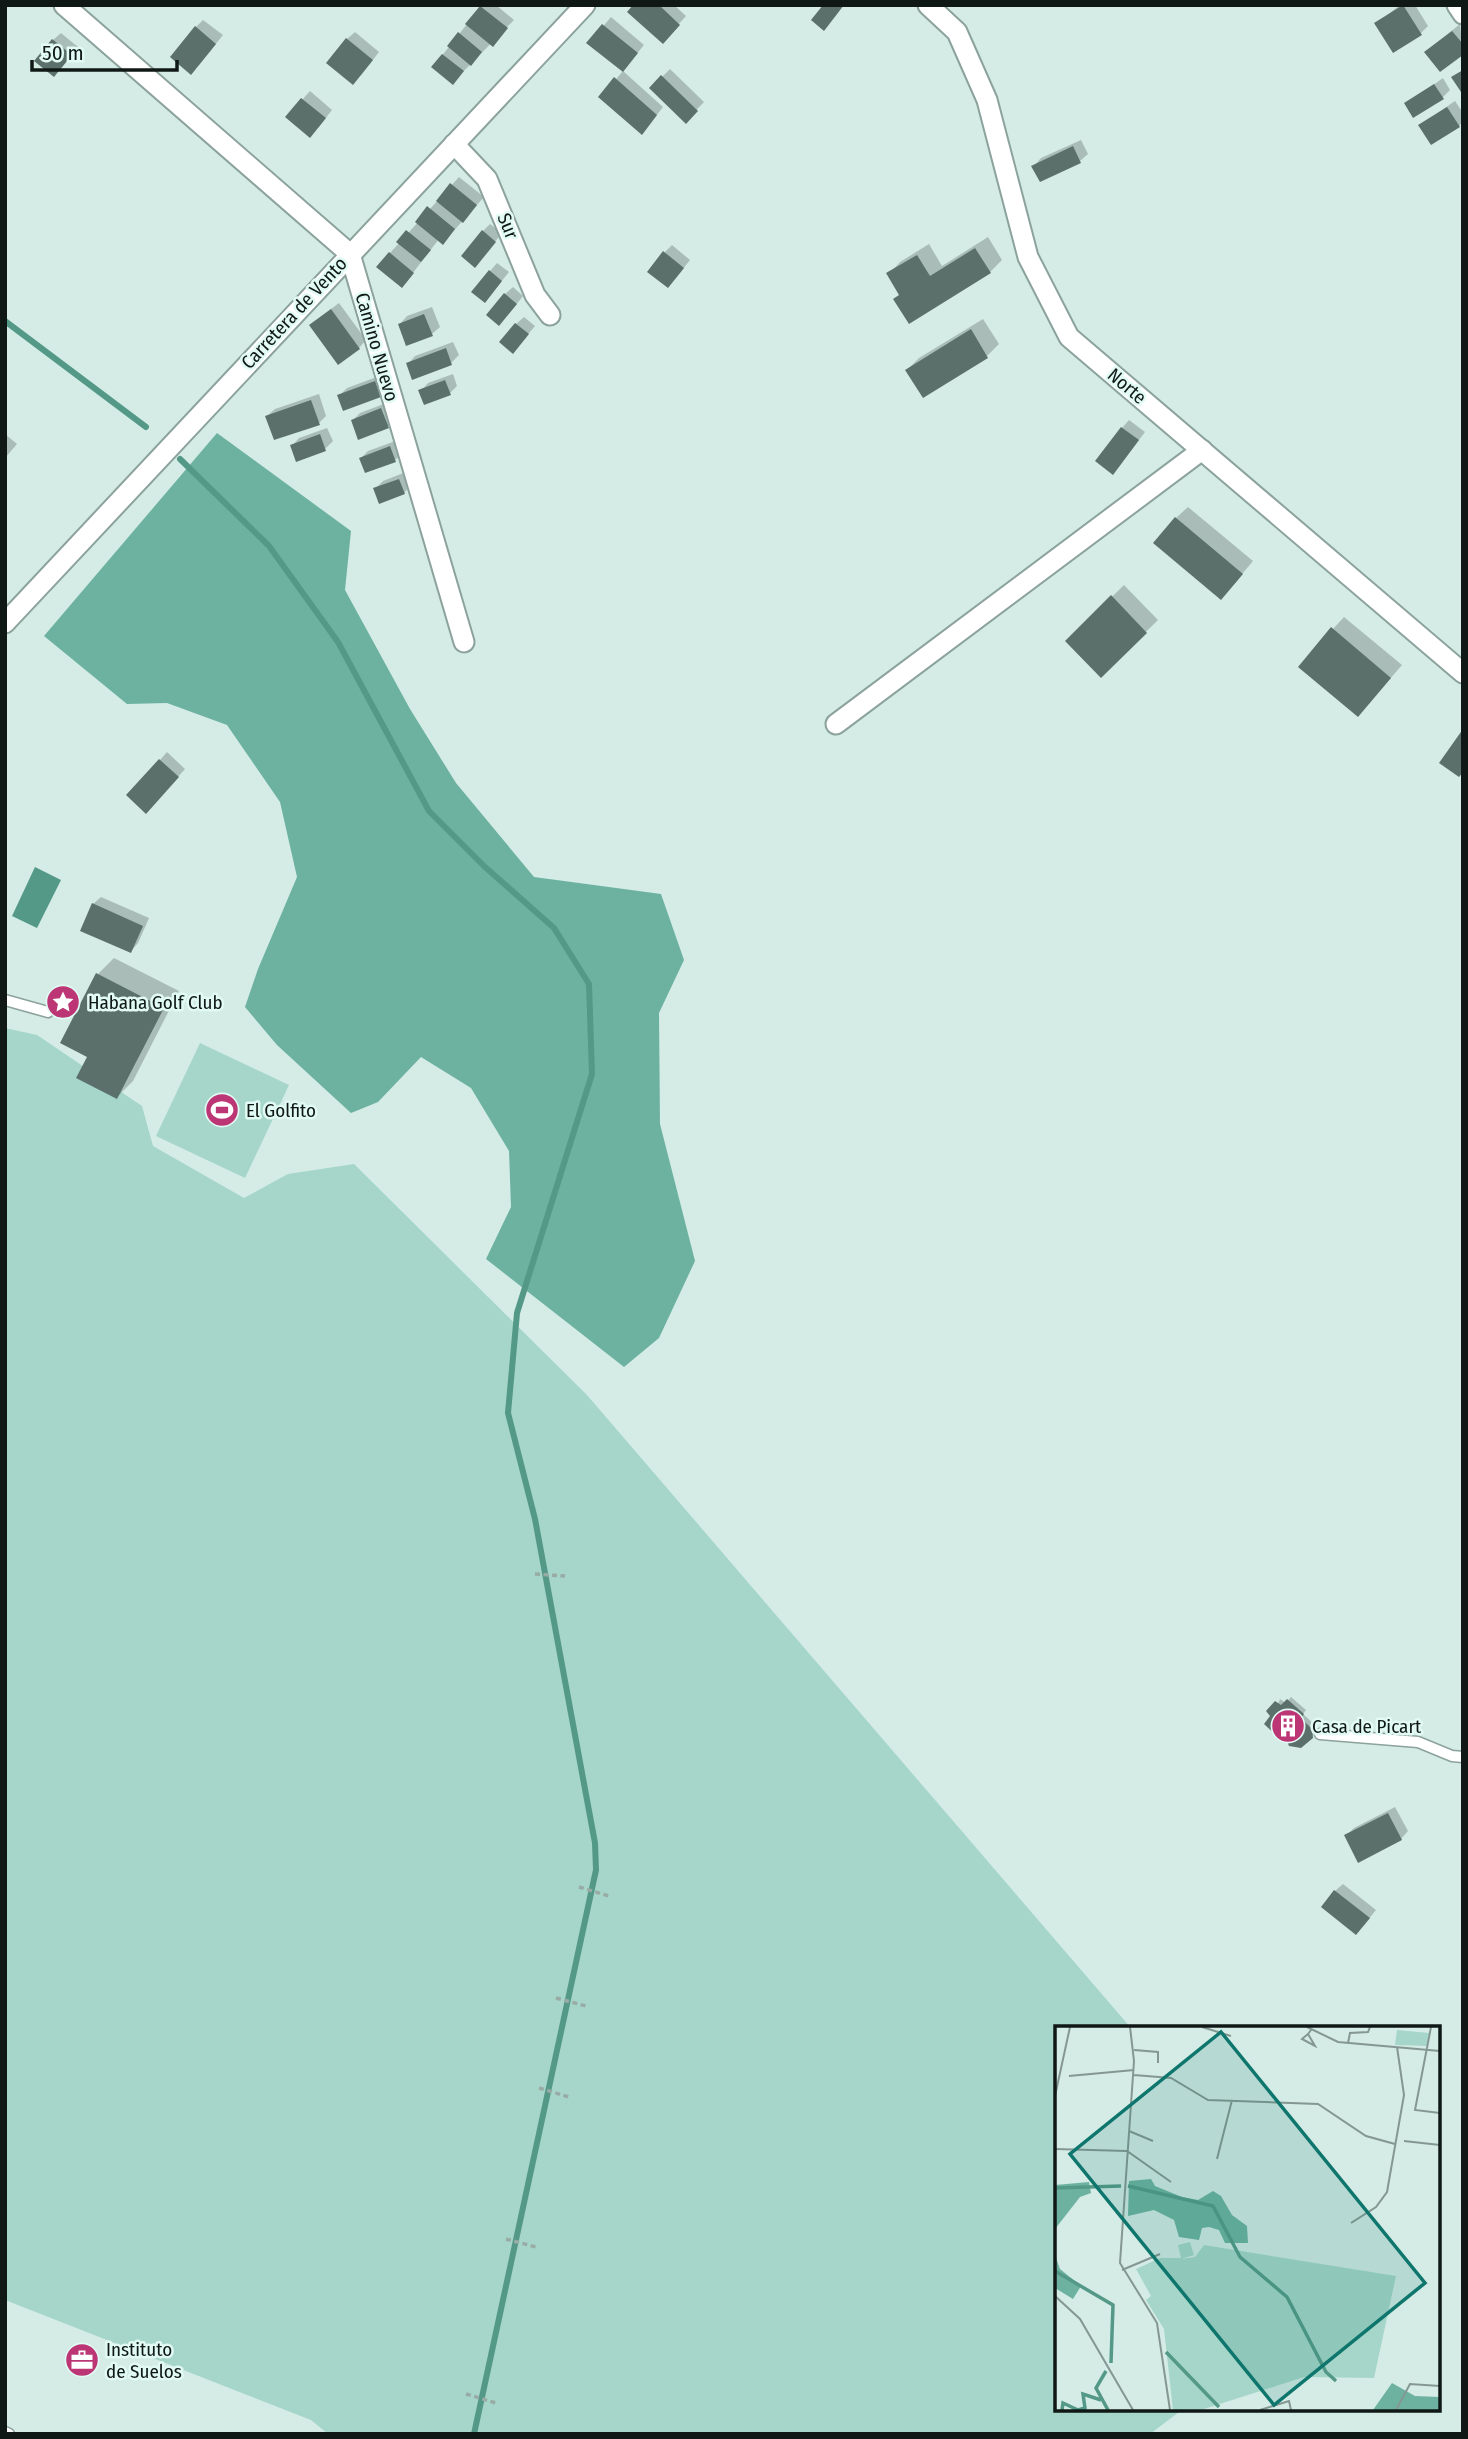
<svg xmlns="http://www.w3.org/2000/svg" width="1468" height="2439" font-family="'Fira Sans Condensed',sans-serif">
<style>
.green{fill:#a6d6c9}
.forest{fill:#6db2a0}
.water{fill:#549988}
.shadow{fill:#0003}
.lines{fill:none;stroke-linecap:round;stroke-linejoin:round}
.stream{stroke:#549988;stroke-width:6}
.building{fill:#5b706a}
.lane-casing{stroke:#8ca29c;stroke-width:13}
.street-casing{stroke:#8ca29c;stroke-width:23}
.path{stroke:#98aba5;stroke-width:3.5;stroke-dasharray:5 3.5;stroke-linecap:butt}
.lane{stroke:#fff;stroke-width:10}
.street{stroke:#fff;stroke-width:19}
.labels{text-anchor:middle;dominant-baseline:central;stroke-width:5;stroke-linejoin:round;paint-order:stroke}
.street-label{font-size:19px;fill:#0f1815;stroke:#e1faf3}
.poi-label{font-size:19px;fill:#0f1815;stroke:#e1faf3;text-anchor:start}
.inset-river{fill:none;stroke:#549988;stroke-width:3.5}
.inset-road{fill:none;stroke:#859792;stroke-width:2}
.view{fill:#0f766e;fill-opacity:0.15;stroke:#0f766e;stroke-width:3.5}
.inset-edge{fill:none;stroke:#0f1815;stroke-width:3.5}
</style>
<rect width="100%" height="100%" fill="#d4ece5"/>
<g class="green">
<polygon points="5,1028 37,1035 142,1106 153,1146 244,1198 288,1174 354,1164 587,1395 1131,2028 1057,2028 1057,2409 1183,2409 1150,2434 328,2434 311,2420 5,2300"/>
<polygon points="200,1043 289,1085 245,1178 156,1136"/>
</g>
<polygon class="forest" points="217,433 351,531 345,590 410,709 456,783 534,877 661,894 684,960 659,1013 660,1124 695,1261 659,1338 624,1367 486,1259 511,1207 509,1151 471,1088 421,1057 378,1102 351,1113 277,1045 245,1007 258,969 297,877 280,802 227,725 167,703 127,704 44,636"/>
<polygon class="water" points="35,867 61,880 37,928 12,916"/>
<g class="shadow">
<polygon points="482,5 496,5 514,20 460,75 433,67"/>
<polygon points="636,5 674,5 686,16 670,34"/>
<polygon points="1400,5 1415,5 1428,26 1421,33 1377,23"/>
<polygon points="611,17 644,45 630,62 589,43"/>
<polygon points="203,20 223,35 199,65 196,27"/>
<polygon points="1460,24 1463,52 1434,45"/>
<polygon points="355,32 379,52 361,75 347,39"/>
<polygon points="61,33 78,47 61,68 53,40"/>
<polygon points="670,69 704,102 686,121 651,88"/>
<polygon points="623,71 663,107 649,125 601,97"/>
<polygon points="1443,78 1450,90 1443,97 1406,104"/>
<polygon points="310,91 332,110 318,128 287,117"/>
<polygon points="1455,101 1463,113 1463,121 1459,126 1420,125"/>
<polygon points="1081,140 1088,154 1080,161 1034,166 1041,158"/>
<polygon points="459,177 484,197 450,235 439,239 409,278 390,253"/>
<polygon points="490,224 502,233 482,258 483,231"/>
<polygon points="988,237 1002,260 990,272 901,293 889,274 900,262 929,244 942,266"/>
<polygon points="672,245 690,260 675,279 665,252"/>
<polygon points="497,263 509,272 492,293 473,291"/>
<polygon points="513,287 523,296 507,316 505,294"/>
<polygon points="339,303 366,340 359,348 319,318"/>
<polygon points="432,307 440,327 432,334 400,324 407,316"/>
<polygon points="524,317 535,326 520,344 516,324"/>
<polygon points="983,319 999,344 987,356 923,396 907,370 919,358"/>
<polygon points="453,342 459,355 451,363 408,364 415,356"/>
<polygon points="453,374 457,386 450,393 421,391 428,383"/>
<polygon points="382,375 387,388 380,395 339,396 347,388"/>
<polygon points="319,394 326,416 319,423 267,416 275,409"/>
<polygon points="389,402 395,419 388,426 353,420 360,413"/>
<polygon points="1129,420 1145,432 1120,465 1122,428"/>
<polygon points="327,428 333,441 325,449 292,446 299,438"/>
<polygon points="5,434 17,444 5,458"/>
<polygon points="398,440 403,453 395,460 361,458 368,451"/>
<polygon points="406,472 411,485 404,493 375,489 383,481"/>
<polygon points="1188,507 1253,561 1232,586 1176,518"/>
<polygon points="1124,585 1158,620 1101,676 1067,641"/>
<polygon points="1344,617 1402,665 1369,703 1333,629"/>
<polygon points="167,752 185,769 154,804 160,760"/>
<polygon points="101,897 149,918 138,943 131,951 93,904"/>
<polygon points="114,958 179,991 133,1081 117,1097 89,1057 62,1043 98,974"/>
<polygon points="1291,1697 1306,1710 1303,1714 1315,1725 1315,1733 1301,1747 1273,1716 1280,1699 1286,1703"/>
<polygon points="1395,1807 1408,1831 1401,1839 1346,1836 1354,1828"/>
<polygon points="1343,1884 1376,1910 1364,1925 1335,1891"/>
</g>
<g class="lines">
<g class="stream">
<polyline points="5,321 146,427"/>
<polyline points="180,459 269,546 338,642 429,811 485,867 554,928 589,984 592,1074 517,1313 508,1413 535,1519 595,1843 596,1870 474,2434"/>
</g>
</g>
<g class="building">
<polygon points="633,5 659,5 680,25 663,44 627,12"/>
<polygon points="823,5 844,5 824,31 811,20"/>
<polygon points="1403,5 1422,35 1393,53 1374,23"/>
<polygon points="480,6 508,28 493,47 465,24"/>
<polygon points="602,24 638,53 623,72 586,43"/>
<polygon points="195,26 216,44 191,75 170,57"/>
<polygon points="1452,31 1463,44 1463,55 1440,72 1424,52"/>
<polygon points="458,32 482,52 471,66 447,46"/>
<polygon points="346,38 373,60 353,85 326,63"/>
<polygon points="52,39 72,55 54,77 34,61"/>
<polygon points="442,54 464,71 453,85 431,67"/>
<polygon points="1463,70 1463,95 1451,77"/>
<polygon points="661,75 698,111 686,124 649,88"/>
<polygon points="614,77 657,115 642,135 598,97"/>
<polygon points="1434,84 1444,99 1413,118 1404,103"/>
<polygon points="301,98 326,118 310,138 285,117"/>
<polygon points="1447,107 1460,127 1431,145 1418,125"/>
<polygon points="1073,146 1081,163 1040,182 1031,166"/>
<polygon points="450,183 477,205 463,223 436,201"/>
<polygon points="427,206 455,229 443,245 415,222"/>
<polygon points="406,230 431,250 421,262 396,242"/>
<polygon points="482,230 496,242 475,268 461,256"/>
<polygon points="975,248 991,273 909,324 893,299 899,295 886,273 917,255 930,276"/>
<polygon points="663,251 684,268 668,288 647,272"/>
<polygon points="389,252 414,273 402,288 376,267"/>
<polygon points="489,270 502,281 485,303 471,292"/>
<polygon points="504,293 517,304 499,326 486,315"/>
<polygon points="331,309 360,349 338,365 309,325"/>
<polygon points="424,314 433,336 406,346 398,324"/>
<polygon points="515,323 529,334 513,354 499,342"/>
<polygon points="971,329 988,358 923,398 905,370"/>
<polygon points="446,348 452,365 412,380 406,363"/>
<polygon points="445,380 451,395 424,405 418,390"/>
<polygon points="375,381 381,397 343,411 337,395"/>
<polygon points="311,400 320,425 274,440 265,416"/>
<polygon points="381,408 389,428 358,440 351,420"/>
<polygon points="1121,427 1139,440 1113,475 1095,461"/>
<polygon points="320,434 326,451 296,462 290,445"/>
<polygon points="390,446 396,462 365,473 359,458"/>
<polygon points="399,479 405,494 379,504 373,488"/>
<polygon points="1175,517 1243,574 1221,600 1153,543"/>
<polygon points="1111,595 1147,633 1101,678 1065,641"/>
<polygon points="1331,627 1391,678 1358,717 1298,667"/>
<polygon points="1463,729 1463,772 1459,777 1439,763"/>
<polygon points="159,759 179,777 146,814 126,795"/>
<polygon points="92,903 143,926 131,953 80,931"/>
<polygon points="96,973 164,1008 117,1099 76,1078 87,1057 60,1043"/>
<polygon points="1287,1699 1304,1714 1301,1718 1312,1729 1313,1738 1301,1748 1289,1746 1286,1739 1282,1736 1279,1738 1264,1724 1270,1716 1266,1711 1275,1701 1281,1705"/>
<polygon points="1388,1813 1402,1840 1358,1863 1344,1835"/>
<polygon points="1334,1890 1370,1918 1356,1935 1321,1907"/>
</g>
<g class="lines">
<g class="lane-casing">
<g id="lane">
<polyline points="5,1000 48,1012"/>
<polyline points="1320,1734 1418,1742 1452,1756 1463,1757"/>
<polyline points="5,2432 9,2434"/>
</g>
</g>
<g class="street-casing">
<g id="street">
<polyline points="64,5 350,254 464,642"/>
<polyline points="928,5 957,32 987,100 1028,257 1069,337 1463,673"/>
<polyline points="1457,5 1463,14"/>
<polyline points="454,144 487,179 535,295 550,315"/>
<polyline points="5,623 585,5"/>
<polyline points="836,724 1202,450"/>
</g>
</g>
<g class="path">
<polyline points="535,1574 565,1576"/>
<polyline points="579,1887 609,1896"/>
<polyline points="556,1998 586,2006"/>
<polyline points="539,2088 569,2097"/>
<polyline points="506,2239 536,2247"/>
<polyline points="466,2394 496,2403"/>
</g>
<use href="#lane" class="lane"/>
<use href="#street" class="street"/>
</g>
<defs>
<g id="sight-disc" transform="scale(1.75)"><circle r="9.5" fill="#bc3574" stroke="#e1faf3"/><path d="M0-6L1.8-2.2L6-1.7L2.9 1.2L3.7 5.4L0 3.3L-3.7 5.4L-2.9 1.2L-6-1.7L-1.8-2.2Z" fill="#fff"/></g>
<g id="stadium-disc" transform="scale(1.75)"><circle r="9.5" fill="#bc3574" stroke="#e1faf3"/><path d="M0-5a6.5 5 0 1 0 0 10a6.5 5 0 1 0 0-10ZM-3.5-1.8h7v3.6h-7Z" fill="#fff"/></g>
<g id="building-disc" transform="scale(1.75)"><circle r="9.5" fill="#bc3574" stroke="#e1faf3"/><path d="M-4-6H4V6H1V3H-1V6H-4ZM-2.5-4.3h1.7v1.8h-1.7ZM.8-4.3h1.7v1.8H.8ZM-2.5-1h1.7V.8h-1.7ZM.8-1h1.7V.8H.8Z" fill="#fff"/></g>
<g id="office-disc" transform="scale(1.75)"><circle r="9.5" fill="#bc3574" stroke="#e1faf3"/><path d="M-6-3h4V-5.5h4V-3h4V5H-6ZM-1-4.5V-3h2v-1.5ZM-6 0V1H6V0Z" fill="#fff"/></g>
</defs>
<g fill-rule="evenodd">
<use href="#sight-disc" x="63" y="1002"/>
<use href="#stadium-disc" x="222" y="1110"/>
<use href="#building-disc" x="1288" y="1726"/>
<use href="#office-disc" x="82" y="2360"/>
</g>
<g class="labels">
<g class="street-label">
<text transform="translate(508 226) rotate(68)">Sur</text>
<text transform="translate(294 313) rotate(-47)">Carretera de Vento</text>
<text transform="translate(377 347) rotate(74)">Camino Nuevo</text>
<text transform="translate(1127 386) rotate(40)">Norte</text>
</g>
<g class="poi-label">
<text x="88" y="1002">Habana Golf Club</text>
<text x="246" y="1110">El Golfito</text>
<text x="1312" y="1726">Casa de Picart</text>
<text x="106" y="2349">Instituto<tspan x="106" dy="22">de Suelos</tspan></text>
</g>
</g>
<g transform="translate(1055 2026)">
<rect width="385" height="385" fill="#d4ece5"/>
<path d="M 342,4 L 374,7 L 372,20 L 340,19 ZM 135,216 L 139,229 L 126,233 L 140,231 L 149,219 L 341,250 L 319,352 L 249,351 L 146,384 L 118,384 L 109,303 L 91,274 L 96,270 L 81,243 L 105,232 L 126,232 L 123,219 Z" fill="#a6d6c9"/>
<path d="M 96,153 L 100,160 L 127,171 L 143,174 L 158,165 L 166,170 L 177,189 L 192,200 L 193,217 L 170,217 L 164,204 L 154,201 L 147,202 L 144,214 L 124,211 L 119,194 L 99,184 L 73,190 L 74,155 ZM 34,156 L 36,167 L 25,171 L 0,203 L 0,159 ZM 0,229 L 5,243 L 26,260 L 18,273 L 0,262 ZM 337,357 L 360,370 L 385,371 L 385,384 L 318,384 Z" fill="#6db2a0"/>
<path class="inset-river" d="M 73,160 L 158,180 L 185,231 L 232,271 L 271,346 L 281,355M 0,162 L 66,160M 0,245 L 58,279 L 56,337M 111,326 L 164,381M 51,345 L 41,362 L 53,384M 7,384 L 8,377 L 23,384 L 30,382 L 28,368 L 46,374"/>
<path class="inset-road" d="M 75,1 L 79,35 L 65,237 L 102,297 L 115,384M 147,1 L 176,10M 252,1 L 283,16 L 385,25M 376,1 L 360,84 L 385,87M 253,8 L 260,20 L 247,13 L 253,8 L 256,4M 293,17 L 295,7 L 313,6 L 315,1M 79,24 L 103,26 L 103,37M 79,49 L 116,52 L 153,74 L 263,78 L 311,110 L 340,118M 14,50 L 79,44M 0,70 L 15,1M 74,105 L 98,115M 349,115 L 385,119M 0,123 L 72,125 L 116,156M 162,133 L 177,74M 296,197 L 321,181 L 332,166 L 349,69 L 342,21M 67,244 L 105,228M 0,270 L 25,293 L 78,384M 205,384 L 234,375 L 236,384M 341,384 L 355,358 L 385,360"/>
<path class="view" d="M 166,6 L 370,257 L 219,379 L 15,128 Z"/>
<rect width="385" height="385" class="inset-edge"/>
</g>
<rect width="1468" height="2439" fill="none" stroke="#0f1815" stroke-width="14"/>
<path d="M32 60v10h145v-10" fill="none" stroke="#0f1815" stroke-width="3.5"/>
<text x="42" y="60" font-size="21" fill="#0f1815" stroke="#e1faf3" stroke-width="5" paint-order="stroke">50 m</text>
</svg>
